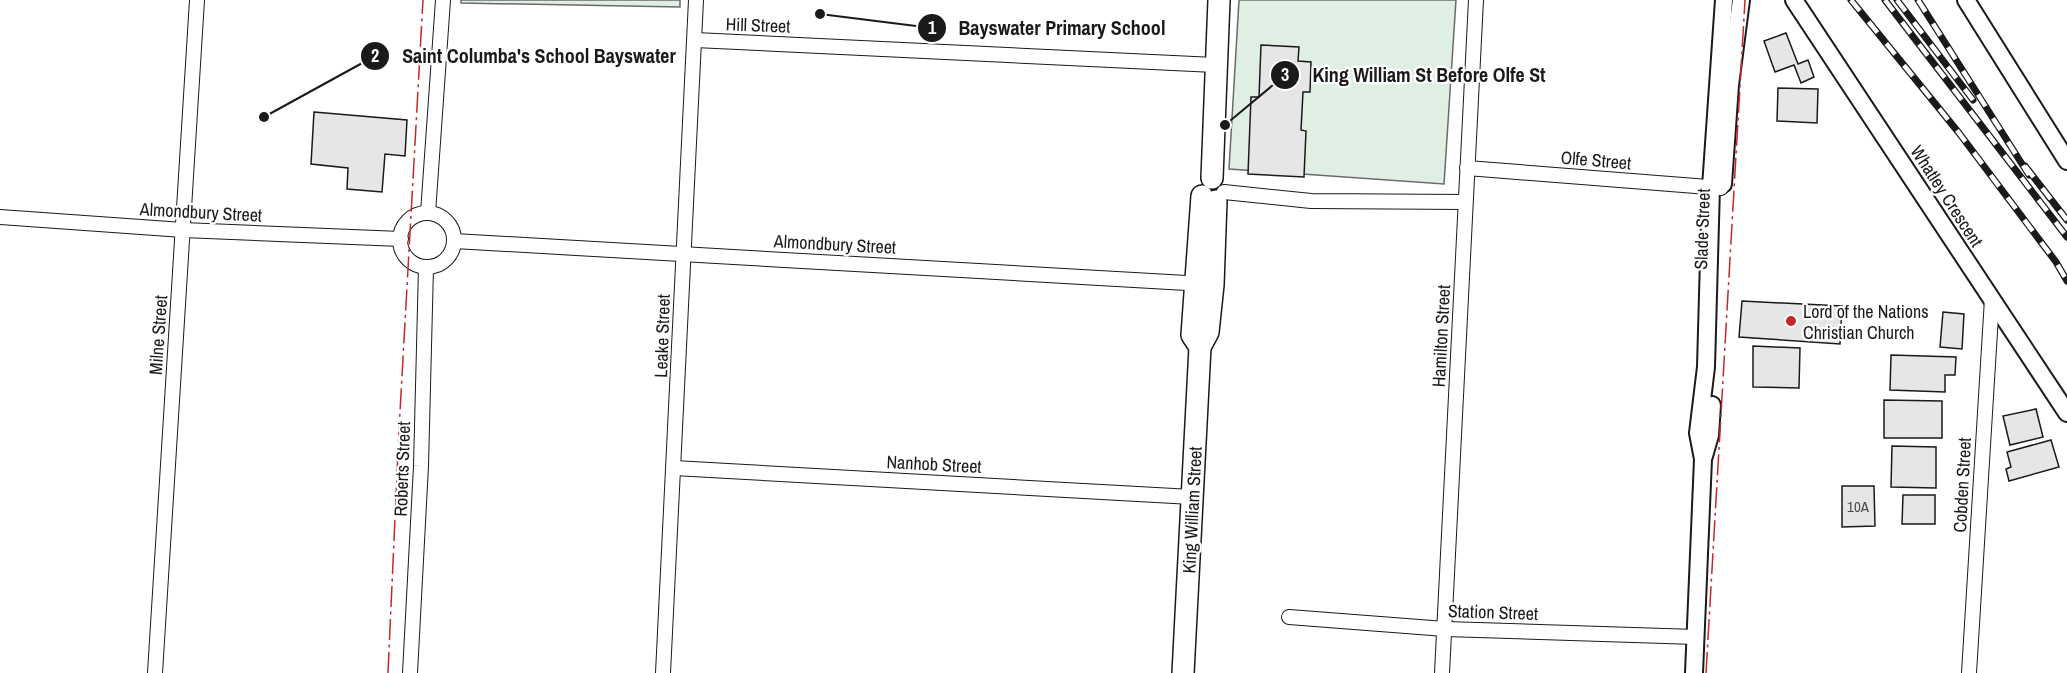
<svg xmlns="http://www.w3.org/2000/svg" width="2067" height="673" font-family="'Archivo Narrow',sans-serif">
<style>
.green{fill:#e0efe3;stroke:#6a6a6a;stroke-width:1.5}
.building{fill:#e6e6e6;stroke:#1a1a1a;stroke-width:1.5}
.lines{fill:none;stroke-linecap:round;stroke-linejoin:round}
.minor-casing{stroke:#1a1a1a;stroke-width:16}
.tertiary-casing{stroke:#1a1a1a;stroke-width:20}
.primary-casing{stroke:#1a1a1a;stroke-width:24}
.minor{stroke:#fff;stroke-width:14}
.tertiary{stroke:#fff;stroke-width:16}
.primary{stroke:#fff;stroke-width:21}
.rail-casing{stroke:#1a1a1a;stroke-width:7}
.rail{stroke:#fff;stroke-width:4.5;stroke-dasharray:14;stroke-linecap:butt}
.power{stroke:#c62828;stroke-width:1.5;stroke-dasharray:21 4.5 3 4.5;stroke-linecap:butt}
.poi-dot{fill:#c62828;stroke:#fff;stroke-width:2}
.labels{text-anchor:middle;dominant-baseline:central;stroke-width:4.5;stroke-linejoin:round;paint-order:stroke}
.number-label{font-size:15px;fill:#4d4d4d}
.street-label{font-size:18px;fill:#1a1a1a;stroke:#fff}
.poi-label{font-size:18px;fill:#1a1a1a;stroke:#fff;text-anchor:start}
.leader{fill:none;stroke:#1a1a1a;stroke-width:2}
.callout-dot{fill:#1a1a1a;stroke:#fff;stroke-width:2}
.mark-label{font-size:18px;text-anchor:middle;font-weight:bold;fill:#fff}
.callout-label{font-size:20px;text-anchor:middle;font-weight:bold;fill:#1a1a1a;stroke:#fff;stroke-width:4.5;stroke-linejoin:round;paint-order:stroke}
</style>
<rect width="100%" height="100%" fill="#fff"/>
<g class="green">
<polygon points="461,0 680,0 680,7 461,3"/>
<polygon points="1239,0 1456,0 1444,184 1229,169"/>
</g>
<g class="building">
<polygon points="1786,33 1798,64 1808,60 1814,77 1801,83 1794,65 1775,72 1764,41"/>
<polygon points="1261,45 1299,47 1298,61 1311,62 1310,92 1303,92 1301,130 1306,131 1304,177 1248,174 1251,97 1259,97"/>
<polygon points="1778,88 1818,89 1817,123 1777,121"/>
<polygon points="314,112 407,120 405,156 385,154 382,192 347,189 348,168 311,164"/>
<polygon points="1742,301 1842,306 1840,344 1739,337"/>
<polygon points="1943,312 1964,314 1962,349 1940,347"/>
<polygon points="1753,346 1800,348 1799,388 1753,387"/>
<polygon points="1891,355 1956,357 1955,375 1945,375 1945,392 1890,390"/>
<polygon points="1884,400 1942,401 1942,438 1884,438"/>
<polygon points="2036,409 2043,437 2010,445 2003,416"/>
<polygon points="2051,440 2059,467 2009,481 2006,469 2011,467 2007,452"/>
<polygon points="1892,446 1936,447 1936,488 1891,487"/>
<polygon points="1842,486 1874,486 1875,526 1842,527"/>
<polygon points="1903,495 1935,495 1935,524 1902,524"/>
</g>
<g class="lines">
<g class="minor-casing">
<g id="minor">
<polyline points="695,40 1215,65"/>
<polyline points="1467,168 1721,188"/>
<polyline points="1224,192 1311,201 1465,202"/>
<polyline points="428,213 443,0"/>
<circle cx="427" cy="240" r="27"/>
<polyline points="0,217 183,230 401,239"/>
<polyline points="454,241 1204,284"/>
<polyline points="674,468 1192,497"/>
<polyline points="1289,617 1445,629 1696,637"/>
<polyline points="155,673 197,0"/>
<polyline points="410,673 421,466 426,267"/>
<polyline points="663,673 696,0"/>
<polyline points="1442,673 1476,0"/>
<polyline points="1969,673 1992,299"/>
</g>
</g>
<g class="tertiary-casing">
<g id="tertiary">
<polyline points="1794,0 2067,413"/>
<polyline points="1966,0 2067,161"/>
<polyline points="1723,184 1730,85 1741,0"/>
<polyline points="1704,456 1710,435 1712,405"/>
<polyline points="1694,673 1703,459 1698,433 1706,367 1711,187 1724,0"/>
</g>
</g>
<g class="primary-casing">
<g id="primary">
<polyline points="1212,178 1219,0"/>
<polyline points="1200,347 1192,335 1202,196"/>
<polyline points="1183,673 1200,347 1208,332 1213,285 1216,201"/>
</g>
</g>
<use href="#minor" class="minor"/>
<use href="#tertiary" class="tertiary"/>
<use href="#primary" class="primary"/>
<g class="rail-casing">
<g id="rail">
<polyline points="1851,0 1959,133 2056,262 2067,281"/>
<polyline points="1885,0 2067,237"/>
<polyline points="1897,0 1973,100"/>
<polyline points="1918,0 2029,175"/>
<polyline points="2025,166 2067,220"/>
</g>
</g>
<use href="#rail" class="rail"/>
<g class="power">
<polyline points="388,673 399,430 423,0"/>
<polyline points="1706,673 1745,0"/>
</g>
</g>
<circle class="poi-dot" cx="1791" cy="321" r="6"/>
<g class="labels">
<g class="number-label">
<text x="1858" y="506">10A</text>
</g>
<g class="street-label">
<text transform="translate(758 25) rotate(2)">Hill Street</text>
<text transform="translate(1596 160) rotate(5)">Olfe Street</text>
<text transform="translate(1947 196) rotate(57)">Whatley Crescent</text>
<text transform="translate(201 212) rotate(3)">Almondbury Street</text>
<text transform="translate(1702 229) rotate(-88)">Slade Street</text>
<text transform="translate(835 244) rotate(3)">Almondbury Street</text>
<text transform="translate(158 335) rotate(-86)">Milne Street</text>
<text transform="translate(662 336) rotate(-88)">Leake Street</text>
<text transform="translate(1441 336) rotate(-87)">Hamilton Street</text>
<text transform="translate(934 464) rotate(3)">Nanhob Street</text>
<text transform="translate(402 469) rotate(-88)">Roberts Street</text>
<text transform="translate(1962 485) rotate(-87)">Cobden Street</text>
<text transform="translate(1192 510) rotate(-87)">King William Street</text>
<text transform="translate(1493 612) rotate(2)">Station Street</text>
</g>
<g class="poi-label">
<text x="1803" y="311">Lord of the Nations<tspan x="1803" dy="21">Christian Church</tspan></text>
</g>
</g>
<path class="leader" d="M820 14L932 28M264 117L375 56M1225 125L1285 75"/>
<g class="callout-dot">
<circle cx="820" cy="14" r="6"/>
<circle cx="264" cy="117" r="6"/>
<circle cx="1225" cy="125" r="6"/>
<circle cx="932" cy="28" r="15"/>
<circle cx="375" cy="56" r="15"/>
<circle cx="1285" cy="75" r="15"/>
</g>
<g class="mark-label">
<text x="932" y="34">1</text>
<text x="375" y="62">2</text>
<text x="1285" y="81">3</text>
</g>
<g class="callout-label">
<text x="1062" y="35">Bayswater Primary School</text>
<text x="539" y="63">Saint Columba's School Bayswater</text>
<text x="1429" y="82">King William St Before Olfe St</text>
</g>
</svg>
